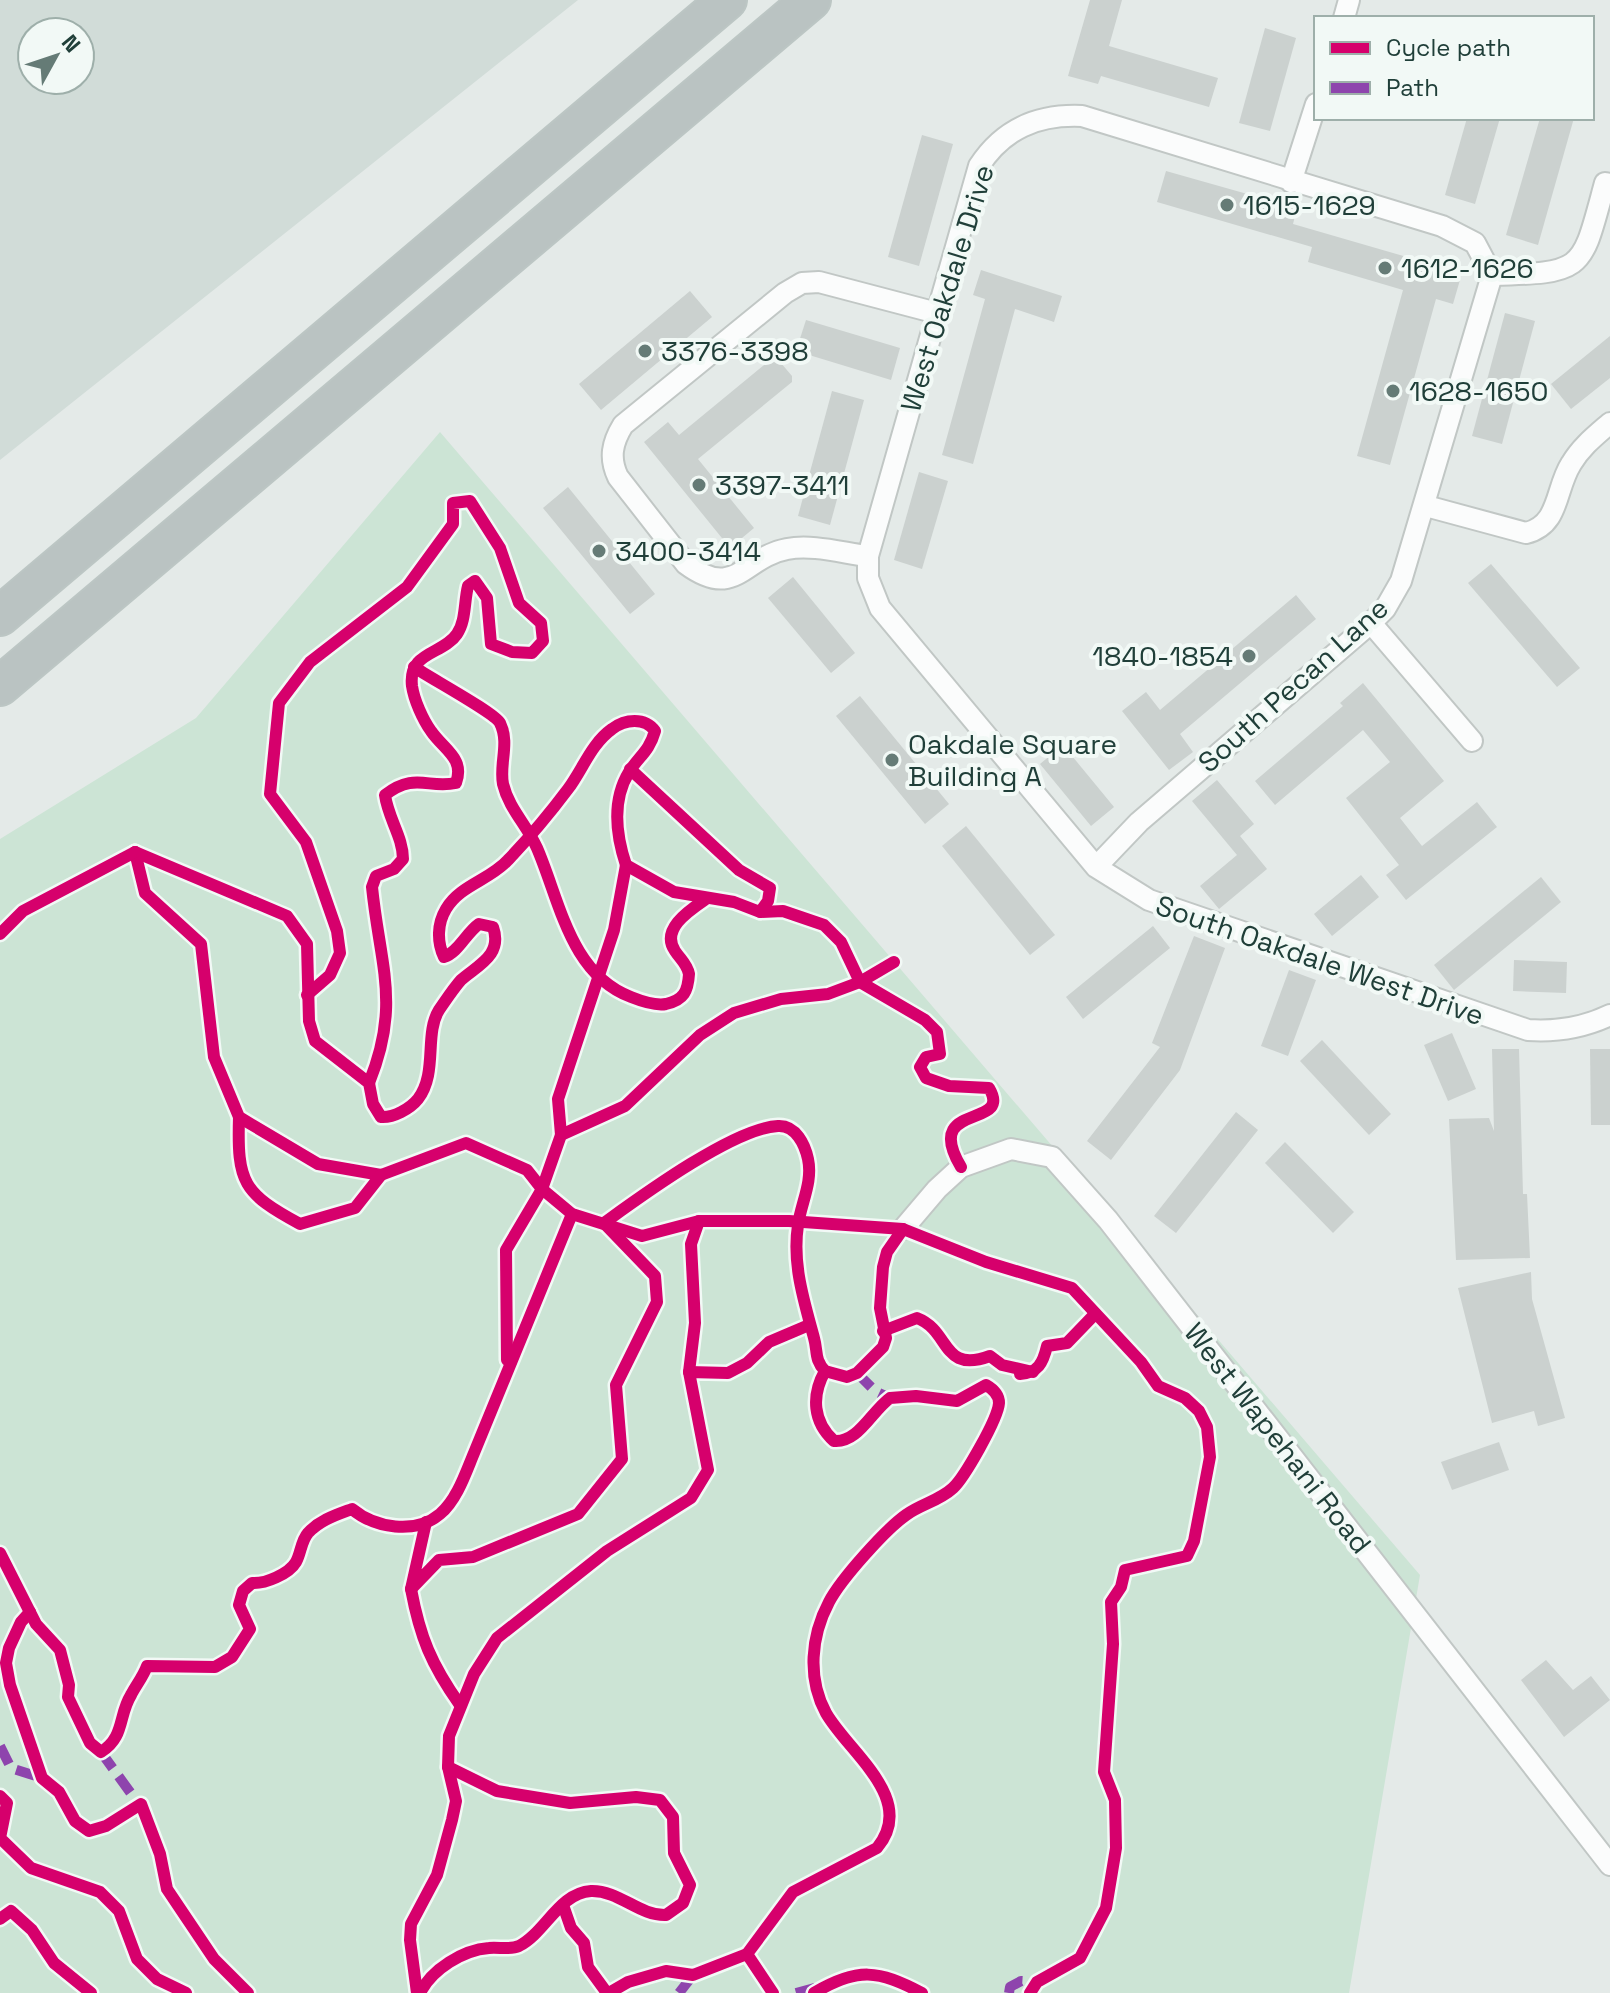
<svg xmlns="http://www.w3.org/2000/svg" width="1610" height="1993" font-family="'Space Grotesk',sans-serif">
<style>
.built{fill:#d1dcd8;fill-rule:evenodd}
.green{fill:#cce4d5}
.building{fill:#cbd1cf}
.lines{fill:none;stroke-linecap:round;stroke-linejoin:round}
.minor-casing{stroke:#c1c7c5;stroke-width:24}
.motorway-casing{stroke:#bcc6c4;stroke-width:42}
.minor{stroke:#fbfcfc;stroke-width:20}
.motorway{stroke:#bac3c2;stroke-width:38}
.quiet{stroke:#8e44ad;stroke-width:10;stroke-dasharray:20 10;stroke-linecap:butt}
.cycleway-casing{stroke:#f2f9f6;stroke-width:17}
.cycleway{stroke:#d6006c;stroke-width:12}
.poi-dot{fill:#657b76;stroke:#f2f9f6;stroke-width:3}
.labels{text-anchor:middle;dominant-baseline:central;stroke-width:8;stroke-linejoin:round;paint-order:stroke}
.poi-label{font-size:28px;fill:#203f39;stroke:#f2f9f6;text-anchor:start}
.street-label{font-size:28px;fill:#203f39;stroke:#f2f9f6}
</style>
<rect width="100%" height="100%" fill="#e4eae8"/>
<path class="built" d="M 0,0 L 578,0 L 0,460 ZM 32,32 L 80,32 L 80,80 L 32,80 Z"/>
<polygon class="green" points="440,432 1420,1575 1349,1993 0,1993 0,839 196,718"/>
<g class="building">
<polygon points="1090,0 1122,0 1109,46 1218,78 1209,107 1101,76 1098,84 1068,76"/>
<polygon points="1265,28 1296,38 1270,131 1239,123"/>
<polygon points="1467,118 1500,118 1475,204 1445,195"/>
<polygon points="1540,118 1574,118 1538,245 1506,235"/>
<polygon points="922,135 953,144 919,266 888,257"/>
<polygon points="1166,171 1297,208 1293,224 1462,273 1453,304 1436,299 1390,465 1357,456 1403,290 1308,262 1312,247 1157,202"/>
<polygon points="981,270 1062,296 1054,322 1015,309 973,464 942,455 985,299 973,295"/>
<polygon points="690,291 712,317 601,410 579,384"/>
<polygon points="1505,313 1535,321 1502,444 1472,436"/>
<polygon points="806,320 900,348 891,380 796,351"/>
<polygon points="1610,336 1610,378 1571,409 1551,384"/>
<polygon points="775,356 792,376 792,382 698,459 754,528 730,548 644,442 668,422 679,435"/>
<polygon points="832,391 864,400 830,525 798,516"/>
<polygon points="919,472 948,481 922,569 894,560"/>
<polygon points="568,487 655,594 630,614 543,508"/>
<polygon points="1491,564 1580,668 1557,687 1468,583"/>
<polygon points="793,577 855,653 831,673 768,598"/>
<polygon points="1296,595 1316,619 1180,734 1193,752 1169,770 1122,711 1146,692 1160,710"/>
<polygon points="1363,683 1444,781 1400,818 1422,846 1477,802 1497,827 1406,900 1386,875 1399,865 1346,798 1390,762 1363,730 1275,805 1255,781 1343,706 1340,703"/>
<polygon points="860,696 949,804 925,824 836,716"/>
<polygon points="1063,745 1114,807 1091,826 1040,764"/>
<polygon points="1217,780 1254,824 1240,836 1267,869 1219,909 1200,886 1237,855 1192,801"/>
<polygon points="966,826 1055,935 1030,955 942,846"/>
<polygon points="1361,875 1379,897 1332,936 1314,914"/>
<polygon points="1541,877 1561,902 1454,990 1434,965"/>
<polygon points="1153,926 1170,948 1083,1019 1066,997"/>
<polygon points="1194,936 1225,948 1180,1070 1111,1160 1087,1141 1160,1047 1152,1043"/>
<polygon points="1514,960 1567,962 1566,993 1513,991"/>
<polygon points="1289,970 1316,980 1288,1056 1261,1046"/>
<polygon points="1452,1033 1476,1089 1448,1101 1424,1045"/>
<polygon points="1322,1040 1391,1114 1369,1135 1300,1061"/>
<polygon points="1492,1049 1519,1049 1523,1194 1527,1194 1530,1258 1456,1260 1449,1119 1489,1118 1494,1131"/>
<polygon points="1590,1049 1610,1049 1610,1125 1591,1125"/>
<polygon points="1236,1112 1258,1130 1176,1233 1154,1216"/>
<polygon points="1285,1142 1354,1212 1333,1233 1265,1163"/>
<polygon points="1531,1272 1532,1299 1565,1418 1538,1426 1534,1411 1492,1423 1458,1288"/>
<polygon points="1499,1442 1509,1470 1452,1490 1441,1462"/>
<polygon points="1546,1660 1573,1690 1591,1676 1610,1700 1564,1737 1521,1680"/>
</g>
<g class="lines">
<g class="minor-casing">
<g id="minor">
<polyline points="1344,18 1349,0"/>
<polyline points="1291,182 1316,104"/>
<path d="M 1492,275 C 1586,273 1581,271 1605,183 L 1610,184"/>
<path d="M 1426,506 L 1526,533 C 1560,525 1555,489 1571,464 C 1581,447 1595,436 1610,423"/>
<path d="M 868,556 C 843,553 812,544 787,549 C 743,557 736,601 686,564 L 618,477 C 609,458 612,443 623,425 L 785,293 L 802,283 L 819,282 L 937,313"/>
<polyline points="1371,623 1472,741"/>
<path d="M 1096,867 L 1139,822 L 1371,623 L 1385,609 L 1401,581 L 1492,275 L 1475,243 L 1442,226 L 1082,116 C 1037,114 1003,129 979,166 L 868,556 L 868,578 L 880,608 L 1096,867 L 1149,900 L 1528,1030 C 1557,1032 1583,1028 1610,1015"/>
<polyline points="903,1229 937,1189 961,1167 1011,1149 1052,1157 1108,1220 1610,1865"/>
</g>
</g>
<g class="motorway-casing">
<g id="motorway">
<polyline points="0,616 727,0"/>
<polyline points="0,686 811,0"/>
</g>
</g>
<use href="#minor" class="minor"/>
<use href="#motorway" class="motorway"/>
<g class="quiet">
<polyline points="857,1373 875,1391 890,1398"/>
<polyline points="0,1746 11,1768 42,1778"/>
<polyline points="101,1752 143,1810"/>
<polyline points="679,1993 693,1975"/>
<polyline points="796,1993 819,1987"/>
<polyline points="1009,1993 1010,1987 1021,1981 1037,1982"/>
</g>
<g class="cycleway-casing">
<g id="cycleway">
<path d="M 414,667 C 430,678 495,713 500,723 C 510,743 499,764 503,784 C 509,809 527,825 537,848 C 560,901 570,974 631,997 C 641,1001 655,1006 666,1004 C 684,1000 688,991 689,974 C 687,964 681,960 675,951 C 660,929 690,910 706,899"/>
<polyline points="630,769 739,870 770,888 768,901 760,912"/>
<polyline points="135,852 145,893 201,944 214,1057 239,1117 318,1164 381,1175 466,1143 527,1170 542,1189 572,1214 642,1236 699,1221 789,1221 903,1229 986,1262 1072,1288 1141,1362 1158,1386 1185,1398 1199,1411 1207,1427 1210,1457 1194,1541 1187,1556 1125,1570 1121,1587 1111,1602 1113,1644 1104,1772 1115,1800 1116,1848 1106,1908 1080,1958 1037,1982 1030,1993"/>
<path d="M 135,852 L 287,916 L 307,944 L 309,1021 L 315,1041 L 369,1083 L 373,1104 L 381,1117 C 393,1118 410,1109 418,1099 C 438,1073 424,1034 439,1010 C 446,1000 453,989 461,980 C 478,965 503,955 493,927 L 479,924 C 466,933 458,953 444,957 C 437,942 437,924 446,909 C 460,885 490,880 508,860 C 529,838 550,813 568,789 C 583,769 591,744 612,729 C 625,719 645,717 655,731 C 649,752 639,756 629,772 C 612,800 616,835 626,865 L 674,892 L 734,902 L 760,912 L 783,911 L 824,925 L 841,942 L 860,982 L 925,1020 L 937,1032 L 940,1054 L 926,1057 L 920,1067 L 926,1078 L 949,1086 L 989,1088 C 1014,1130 921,1100 961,1167"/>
<polyline points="0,934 23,911 135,852"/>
<path d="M 307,995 L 330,975 L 340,953 L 337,931 L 306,842 L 270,794 L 279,703 L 310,662 L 407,587 L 453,524 L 453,503 L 470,501 L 500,548 L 519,603 L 541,623 L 543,641 L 532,653 L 512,652 L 491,644 L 487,598 L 475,581 L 468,586 C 464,602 466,621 457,634 C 443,655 408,651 412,686 C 414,700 423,720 431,731 C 444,750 465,758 456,783 C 428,789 415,772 385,795 C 388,818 403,837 403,859 L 394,869 L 376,876 L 372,887 C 380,966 401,1004 369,1083"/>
<path d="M 239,1117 C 237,1183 243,1193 300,1224 L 355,1208 L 381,1175"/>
<polyline points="561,1135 558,1099 614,930 626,865"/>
<path d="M 883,1331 L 917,1318 C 951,1331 941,1374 990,1356 L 1002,1365 L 1033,1372"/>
<polyline points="507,1360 506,1250 542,1189 561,1135 625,1106 700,1035 734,1013 781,999 828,994 860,982 894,962"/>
<polyline points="689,1372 695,1323 691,1244 699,1221"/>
<path d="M 1020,1374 C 1038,1373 1043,1363 1047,1346 L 1067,1343 L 1095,1314"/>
<path d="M 426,1522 L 411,1589 L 439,1560 L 473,1557 L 578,1514 L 622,1459 L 616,1385 L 657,1302 L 655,1276 L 604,1223 C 640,1197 734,1128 778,1126 C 796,1125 805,1145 808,1159 C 813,1182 801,1203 798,1225 C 792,1264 804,1301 814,1338 C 818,1352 814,1359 825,1371 L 847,1377 L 857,1373 L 883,1347 L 886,1338 L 880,1308 L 883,1267 L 887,1252 L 903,1229"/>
<path d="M 0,1553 L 36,1624 L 60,1650 L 69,1685 L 68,1697 L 90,1743 L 101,1752 C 125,1737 118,1716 131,1695 C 136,1685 143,1677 147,1666 L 215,1667 L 232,1657 L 250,1629 L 239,1605 L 243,1591 L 252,1583 C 265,1584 289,1574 296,1562 C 301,1553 301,1541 308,1533 C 320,1520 336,1515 352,1509 C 375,1528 415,1535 440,1514 C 457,1500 466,1472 474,1453 L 572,1214"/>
<path d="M 411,1589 C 420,1637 431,1664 460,1705"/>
<polyline points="30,1612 21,1622 9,1648 6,1663 10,1685 42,1778 59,1792 75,1821 89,1831 106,1826 141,1804 160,1854 167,1889 214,1959 248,1993"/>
<polyline points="0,1796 7,1803 0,1838 31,1868 100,1892 119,1911 137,1959 157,1979 186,1993"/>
<polyline points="563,1905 571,1928 584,1943 588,1967 607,1993"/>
<polyline points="0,1919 11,1911 32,1930 54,1963 91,1993"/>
<polyline points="417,1993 410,1940 411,1924 437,1875 452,1820 456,1801 448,1767 449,1736 474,1674 497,1638 607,1551 691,1498 708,1470 689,1372 728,1373 747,1363 769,1342 809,1325"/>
<path d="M 420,1993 C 432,1969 463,1950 489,1948 C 499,1947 510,1950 519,1946 C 545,1933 559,1893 591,1891 C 619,1890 639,1916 666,1915 L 683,1903 L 690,1885 L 674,1853 L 673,1817 L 660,1800 L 636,1797 L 570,1803 L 497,1791 L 448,1767"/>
<polyline points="609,1993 628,1982 666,1971 693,1975 747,1954"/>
<path d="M 773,1993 L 747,1954 L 793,1892 L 877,1848 C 918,1799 848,1752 826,1713 C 807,1678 811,1636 829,1602 C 841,1579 885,1530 906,1515 C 921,1504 939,1501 953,1488 C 964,1478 998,1419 999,1403 C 999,1394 993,1389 986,1385 L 957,1401 L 916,1396 L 890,1398 C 871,1412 858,1443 834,1441 C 813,1422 811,1396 825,1371"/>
<path d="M 814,1993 C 858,1967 878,1970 922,1993"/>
</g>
</g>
<use href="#cycleway" class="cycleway"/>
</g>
<g class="poi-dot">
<circle cx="1227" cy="205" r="8"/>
<circle cx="1385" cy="268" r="8"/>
<circle cx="645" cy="351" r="8"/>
<circle cx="1393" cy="391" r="8"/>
<circle cx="699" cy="485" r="8"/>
<circle cx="599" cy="551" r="8"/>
<circle cx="1249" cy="656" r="8"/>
<circle cx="892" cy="760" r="8"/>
</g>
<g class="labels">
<g class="poi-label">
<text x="1243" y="205">1615-1629</text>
<text x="1401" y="268">1612-1626</text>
<text x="661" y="351">3376-3398</text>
<text x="1409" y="391">1628-1650</text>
<text x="715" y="485">3397-3411</text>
<text x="615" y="551">3400-3414</text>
<text x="1233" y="656" text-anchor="end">1840-1854</text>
<text x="908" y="744">Oakdale Square<tspan x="908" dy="32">Building A</tspan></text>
</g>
<g class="street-label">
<text transform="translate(947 288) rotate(-73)">West Oakdale Drive</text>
<text transform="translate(1293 685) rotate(-42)">South Pecan Lane</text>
<text transform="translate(1320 960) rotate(19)">South Oakdale West Drive</text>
<text transform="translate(1278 1438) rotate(52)">West Wapehani Road</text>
</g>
</g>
<rect x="1314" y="16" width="280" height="104" fill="#f2f9f6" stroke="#9eafaa" stroke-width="2"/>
<rect x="1330" y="42" width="40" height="12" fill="#d6006c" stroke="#9eafaa" stroke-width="2"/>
<text x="1386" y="56" font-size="24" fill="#203f39">Cycle path</text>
<rect x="1330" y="82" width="40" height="12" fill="#8e44ad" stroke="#9eafaa" stroke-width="2"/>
<text x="1386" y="96" font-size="24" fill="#203f39">Path</text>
<g transform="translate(56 56) rotate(50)"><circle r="38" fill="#f2f9f6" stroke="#9eafaa" stroke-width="2"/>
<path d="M0-6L14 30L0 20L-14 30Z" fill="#657b76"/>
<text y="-12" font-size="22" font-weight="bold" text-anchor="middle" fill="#203f39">N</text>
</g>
</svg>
